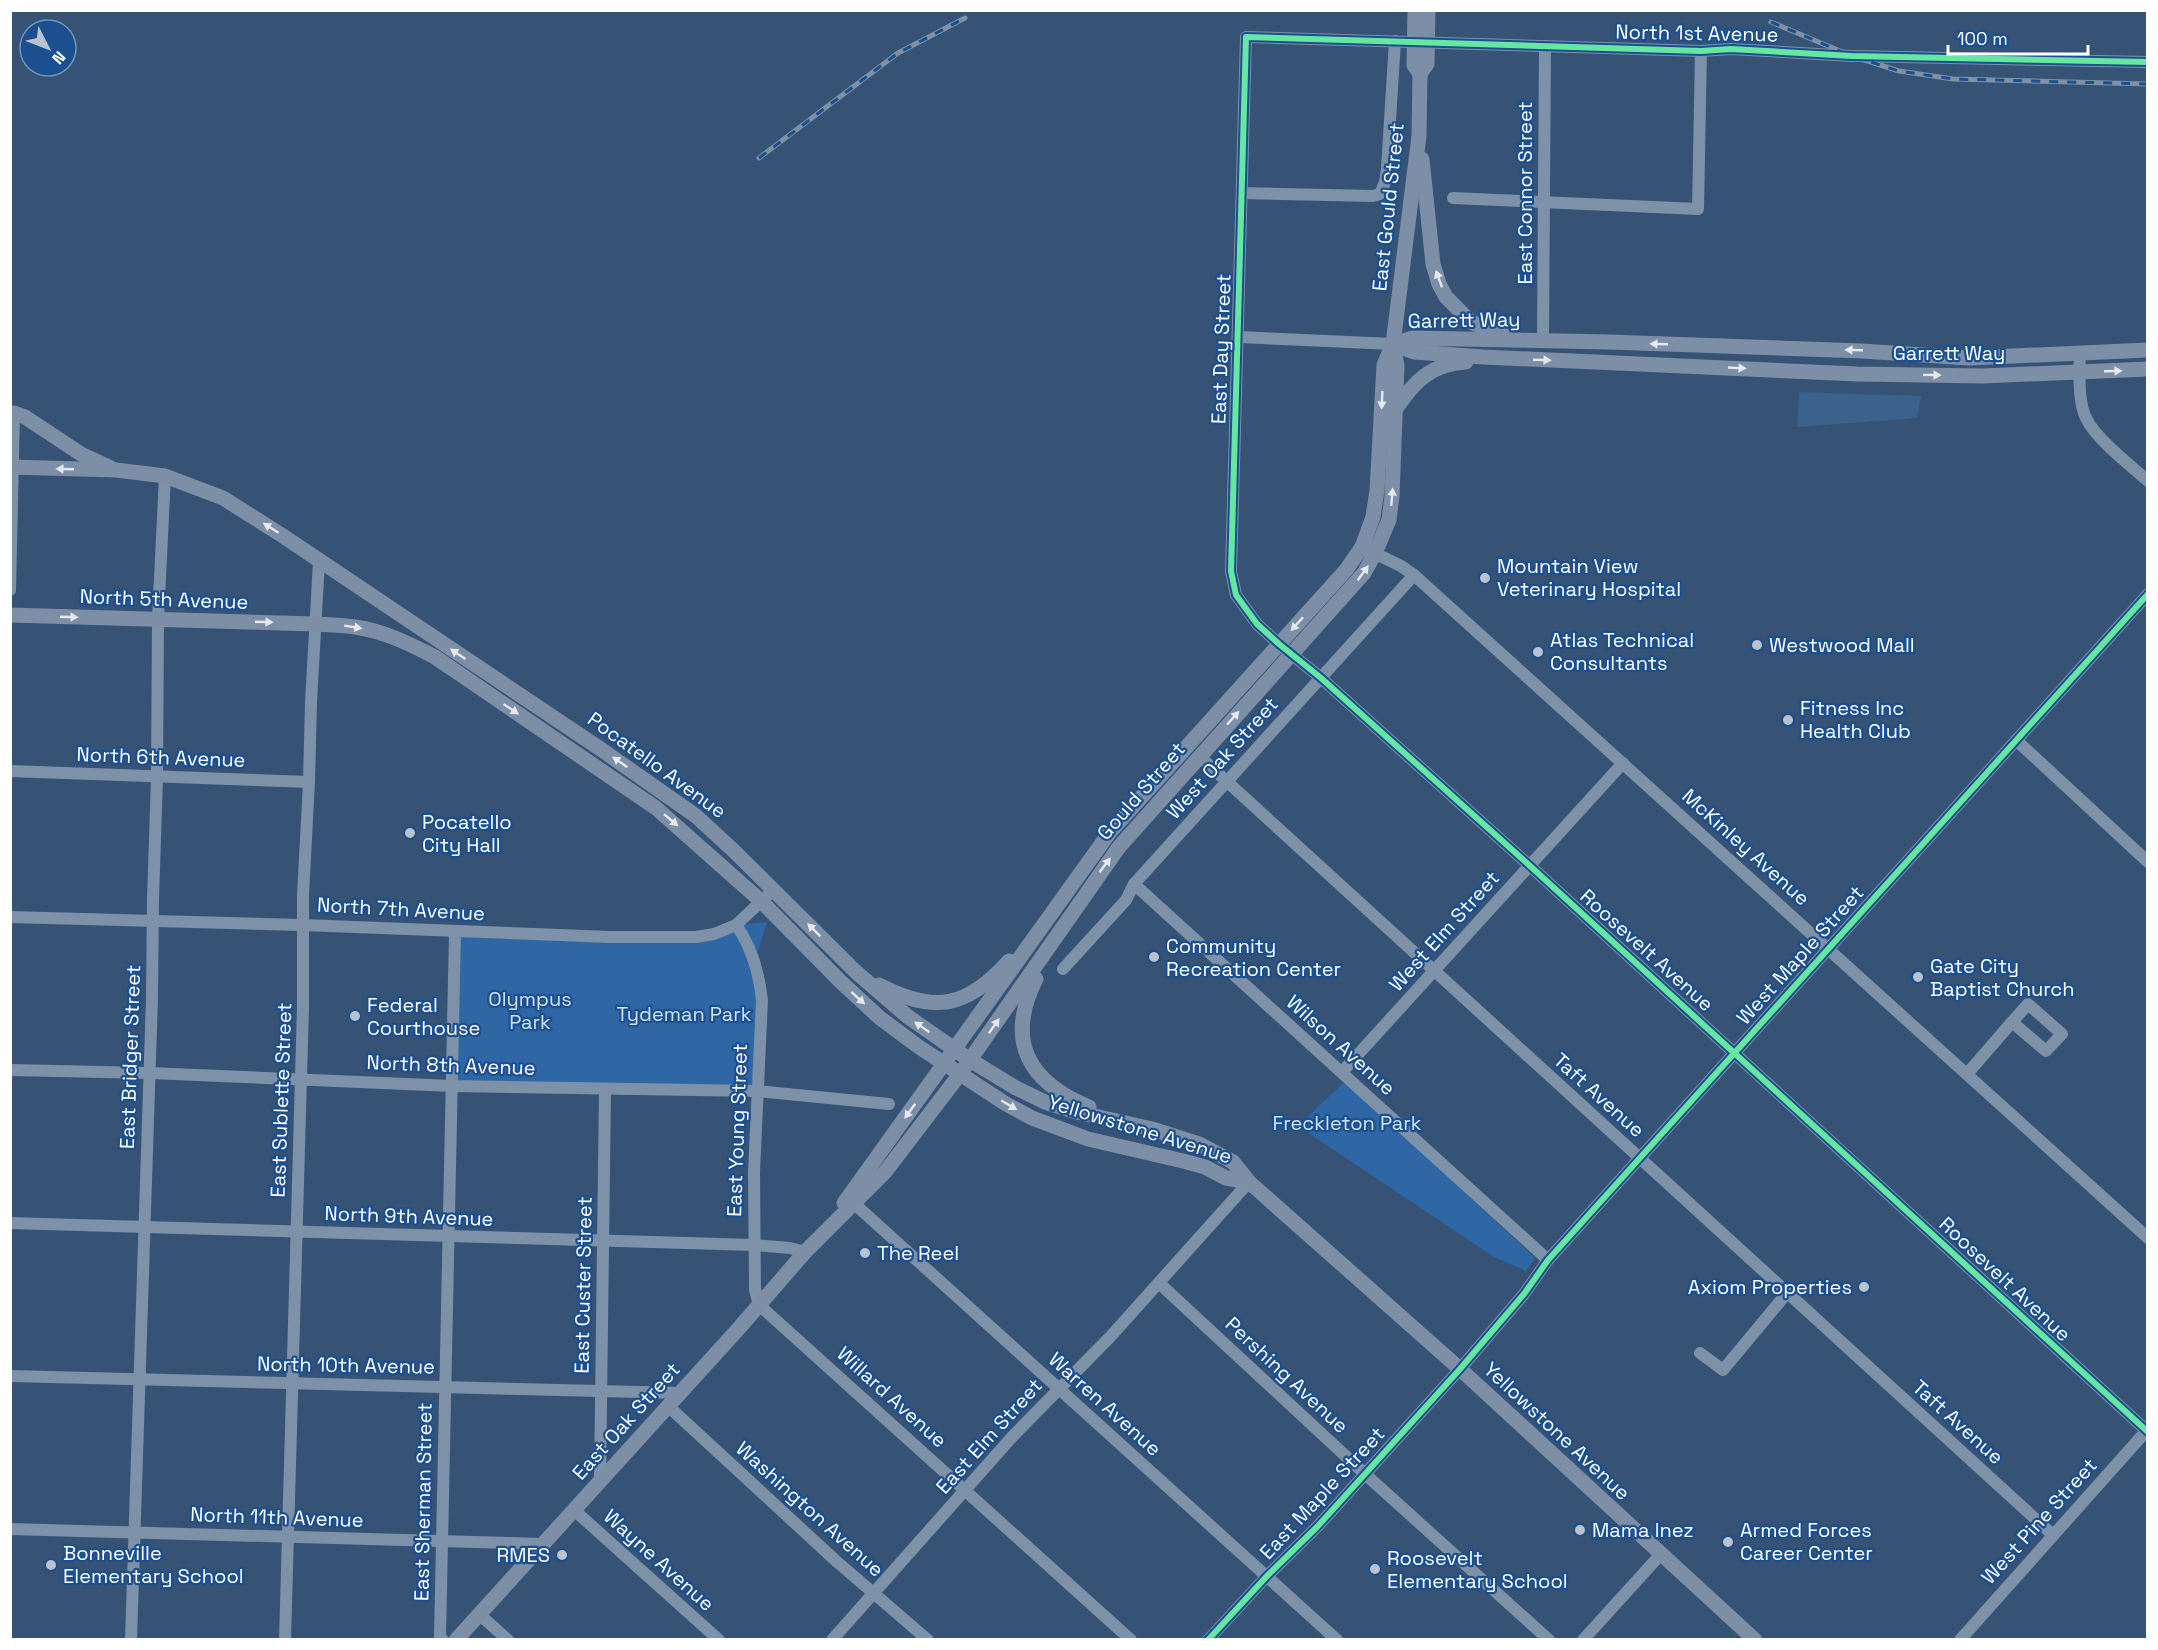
<svg xmlns="http://www.w3.org/2000/svg" width="2158" height="1650" font-family="'Space Grotesk',sans-serif">
<style>
.green{fill:#2f66a5}
.water{fill:#3b618d}
.lines{fill:none;stroke-linecap:round;stroke-linejoin:round}
.minor{stroke:#7d92a8;stroke-width:12}
.major{stroke:#7d8ea7;stroke-width:15}
.rail-casing{stroke:#7e92a7;stroke-width:5}
.rail{stroke:#1b4f8f;stroke-width:3;stroke-dasharray:9;stroke-linecap:butt}
.major-bridge{stroke:#7d8ea7;stroke-width:15}
.cycleway-casing{stroke:#1b4f8f;stroke-width:10}
.cycleway{stroke:#66e7a1;stroke-width:6}
.oneway{fill:#e5e8ed}
.poi-dot{fill:#b9c2ce;stroke:#1b4f8f;stroke-width:2}
.labels{text-anchor:middle;dominant-baseline:central;stroke-width:4.5;stroke-linejoin:round;paint-order:stroke}
.street-label{font-size:20px;fill:#fff;stroke:#1b4f8f}
.poi-label{font-size:20px;fill:#fff;stroke:#1b4f8f;text-anchor:start}
.park-label{font-size:20px;fill:#cfe3fa;stroke:#1b4f8f}
</style>
<rect width="100%" height="100%" fill="#365274"/>
<g class="green">
<polygon points="767,922 755,961 760,979 757,1091 452,1086 455,932 696,937 736,925"/>
<polygon points="1345,1081 1535,1258 1526,1271 1494,1257 1298,1126"/>
</g>
<polygon class="water" points="1799,392 1921,396 1917,418 1797,427"/>
<g class="lines">
<g class="minor">
<polyline points="2148,62 1852,56 1731,49 1701,51 1246,37 1231,571 1236,595 1257,624 1279,644 1321,678 1529,865 2148,1432"/>
<polyline points="1242,193 1373,196 1380,194 1385,182 1387,168 1395,41"/>
<polyline points="1453,198 1698,209 1701,51"/>
<polyline points="1238,337 1393,344"/>
<polyline points="1543,340 1545,46"/>
<path d="M 2080,354 C 2079,372 2078,402 2086,418 C 2095,438 2131,466 2148,481"/>
<polyline points="10,411 14,413 10,590"/>
<polyline points="1368,550 1401,566 1414,575 2148,1238"/>
<polyline points="2016,740 2148,862"/>
<polyline points="1199,756 2053,1535"/>
<polyline points="10,771 309,782"/>
<polyline points="1134,884 1548,1260"/>
<polyline points="10,917 303,925 610,937 696,937 714,934 736,925 773,890"/>
<path d="M 736,925 C 752,947 759,973 762,1000 L 754,1172 L 755,1290 L 759,1305 L 1131,1640"/>
<polyline points="1063,969 1126,900 1134,884 1414,575"/>
<polygon points="2028,1004 2062,1034 2046,1051 2012,1022"/>
<polyline points="10,1070 149,1073 452,1086 757,1091 889,1104"/>
<polyline points="1342,1072 1623,763"/>
<polyline points="1967,1074 2012,1022"/>
<polyline points="848,1198 1337,1640"/>
<polyline points="10,1223 754,1245 790,1248 805,1252"/>
<polyline points="1159,1283 1365,1474 1549,1640"/>
<polyline points="1700,1353 1723,1370 1787,1293"/>
<polyline points="10,1376 680,1393"/>
<polyline points="668,1406 835,1560 928,1640"/>
<polyline points="600,1481 605,1089"/>
<polyline points="574,1510 719,1640"/>
<polyline points="10,1529 543,1544"/>
<polyline points="479,1614 508,1640"/>
<polyline points="131,1640 152,998 153,899 157,777 158,619 165,476"/>
<polyline points="285,1640 303,1007 303,895 309,782 311,702 319,561"/>
<polyline points="443,1640 440,1637 455,932"/>
<polyline points="832,1640 1012,1437 1111,1336 1249,1182"/>
<polyline points="1208,1640 1267,1576 1317,1527 1460,1369 1524,1294 1548,1260 2148,594"/>
<polyline points="1583,1640 1661,1554"/>
<polyline points="1960,1640 2148,1429"/>
</g>
<g class="major">
<polyline points="1422,159 1433,264 1439,284 1446,297 1471,322 1505,336"/>
<polyline points="1393,344 1414,352 1483,357 1857,374 1983,376 2148,369"/>
<polyline points="1393,344 1413,338 1609,342 1862,351 1969,358 2148,350"/>
<path d="M 1395,410 C 1414,382 1430,364 1466,362"/>
<polyline points="14,413 25,417 81,454 111,468"/>
<polyline points="10,467 116,470 165,476 223,498 283,536 602,750 696,816 734,851 856,972 907,1016 970,1060 1016,1088 1045,1102 1077,1112 1152,1129 1199,1144 1233,1162 1249,1182 1460,1369 1755,1640"/>
<path d="M 10,615 L 316,624 C 329,625 342,625 355,627 C 384,631 410,644 435,657 L 656,808 L 762,902 L 841,982 L 880,1018 L 919,1047 L 1006,1104 L 1032,1118 L 1088,1139 L 1183,1161 L 1205,1167 L 1226,1178 L 1249,1182"/>
<path d="M 1036,979 C 1005,1041 1028,1082 1089,1107"/>
<path d="M 879,985 C 934,1014 967,1008 1009,961"/>
<polyline points="844,1203 1110,832 1346,570 1362,547 1373,517 1377,490 1384,365 1393,344 1419,136 1420,74"/>
<polyline points="456,1640 740,1327 805,1252 885,1172 960,1074 1119,847 1364,573 1375,553 1389,520 1392,496 1397,366 1393,344"/>
</g>
<g class="rail-casing">
<g id="rail">
<polyline points="1771,22 1852,56 1899,71 1953,79 2148,84"/>
<polyline points="759,158 898,53 965,18"/>
</g>
</g>
<use href="#rail" class="rail"/>
<polyline class="major-bridge" points="1415,10 1414,65 1420,74 1427,64 1428,10"/>
<g class="cycleway-casing">
<g id="cycleway">
<polyline points="2148,62 1852,56 1731,49 1701,51 1246,37 1231,571 1236,595 1257,624 1279,644 1321,678 1529,865 2148,1432"/>
<polyline points="1208,1640 1267,1576 1317,1527 1460,1369 1524,1294 1548,1260 2148,594"/>
</g>
</g>
<use href="#cycleway" class="cycleway"/>
</g>
<defs><path id="oneway-solid" d="M-6-.8H1V-3.2L6.5 0L1 3.2V.8H-6Z" transform="scale(1.5)"/></defs>
<g class="oneway">
<use href="#oneway-solid" transform="translate(1439 279) rotate(-110)"/>
<use href="#oneway-solid" transform="translate(1659 344) rotate(-178)"/>
<use href="#oneway-solid" transform="translate(1854 350) rotate(-178)"/>
<use href="#oneway-solid" transform="translate(1542 360) rotate(2)"/>
<use href="#oneway-solid" transform="translate(1737 368) rotate(3)"/>
<use href="#oneway-solid" transform="translate(2113 371) rotate(-2)"/>
<use href="#oneway-solid" transform="translate(1932 375) rotate(1)"/>
<use href="#oneway-solid" transform="translate(1382 400) rotate(93)"/>
<use href="#oneway-solid" transform="translate(65 469) rotate(-178)"/>
<use href="#oneway-solid" transform="translate(1392 497) rotate(-85)"/>
<use href="#oneway-solid" transform="translate(271 528) rotate(-148)"/>
<use href="#oneway-solid" transform="translate(1363 573) rotate(-54)"/>
<use href="#oneway-solid" transform="translate(69 617) rotate(2)"/>
<use href="#oneway-solid" transform="translate(264 622) rotate(2)"/>
<use href="#oneway-solid" transform="translate(1297 624) rotate(132)"/>
<use href="#oneway-solid" transform="translate(353 627) rotate(9)"/>
<use href="#oneway-solid" transform="translate(458 654) rotate(-146)"/>
<use href="#oneway-solid" transform="translate(511 709) rotate(34)"/>
<use href="#oneway-solid" transform="translate(1233 718) rotate(-48)"/>
<use href="#oneway-solid" transform="translate(620 762) rotate(-145)"/>
<use href="#oneway-solid" transform="translate(671 820) rotate(40)"/>
<use href="#oneway-solid" transform="translate(1105 865) rotate(-53)"/>
<use href="#oneway-solid" transform="translate(814 930) rotate(-135)"/>
<use href="#oneway-solid" transform="translate(858 998) rotate(42)"/>
<use href="#oneway-solid" transform="translate(994 1026) rotate(-55)"/>
<use href="#oneway-solid" transform="translate(922 1027) rotate(-145)"/>
<use href="#oneway-solid" transform="translate(1009 1105) rotate(30)"/>
<use href="#oneway-solid" transform="translate(910 1111) rotate(126)"/>
</g>
<g class="poi-dot">
<circle cx="1485" cy="578" r="6"/>
<circle cx="1757" cy="645" r="6"/>
<circle cx="1538" cy="652" r="6"/>
<circle cx="1788" cy="720" r="6"/>
<circle cx="410" cy="833" r="6"/>
<circle cx="1154" cy="957" r="6"/>
<circle cx="1918" cy="977" r="6"/>
<circle cx="355" cy="1016" r="6"/>
<circle cx="865" cy="1253" r="6"/>
<circle cx="1864" cy="1287" r="6"/>
<circle cx="1580" cy="1530" r="6"/>
<circle cx="1728" cy="1542" r="6"/>
<circle cx="562" cy="1555" r="6"/>
<circle cx="51" cy="1565" r="6"/>
<circle cx="1375" cy="1569" r="6"/>
</g>
<g class="labels">
<g class="street-label">
<text transform="translate(1697 33) rotate(1)">North 1st Avenue</text>
<text transform="translate(1525 193) rotate(-90)">East Connor Street</text>
<text transform="translate(1388 207) rotate(-84)">East Gould Street</text>
<text transform="translate(1464 320) rotate(-1)">Garrett Way</text>
<text transform="translate(1221 349) rotate(-88)">East Day Street</text>
<text x="1949" y="353">Garrett Way</text>
<text transform="translate(164 599) rotate(2)">North 5th Avenue</text>
<text transform="translate(161 757) rotate(2)">North 6th Avenue</text>
<text transform="translate(1222 758) rotate(-48)">West Oak Street</text>
<text transform="translate(657 765) rotate(36)">Pocatello Avenue</text>
<text transform="translate(1141 791) rotate(-49)">Gould Street</text>
<text transform="translate(1746 847) rotate(42)">McKinley Avenue</text>
<text transform="translate(401 909) rotate(3)">North 7th Avenue</text>
<text transform="translate(1444 931) rotate(-48)">West Elm Street</text>
<text transform="translate(1647 950) rotate(42)">Roosevelt Avenue</text>
<text transform="translate(1800 955) rotate(-48)">West Maple Street</text>
<text transform="translate(1341 1045) rotate(42)">Wilson Avenue</text>
<text transform="translate(130 1057) rotate(-88)">East Bridger Street</text>
<text transform="translate(451 1065) rotate(2)">North 8th Avenue</text>
<text transform="translate(1599 1095) rotate(42)">Taft Avenue</text>
<text transform="translate(281 1100) rotate(-88)">East Sublette Street</text>
<text transform="translate(1140 1129) rotate(17)">Yellowstone Avenue</text>
<text transform="translate(737 1130) rotate(-88)">East Young Street</text>
<text transform="translate(409 1216) rotate(2)">North 9th Avenue</text>
<text transform="translate(2005 1279) rotate(43)">Roosevelt Avenue</text>
<text transform="translate(583 1285) rotate(-89)">East Custer Street</text>
<text transform="translate(346 1365) rotate(1)">North 10th Avenue</text>
<text transform="translate(1287 1375) rotate(43)">Pershing Avenue</text>
<text transform="translate(892 1397) rotate(42)">Willard Avenue</text>
<text transform="translate(1105 1404) rotate(42)">Warren Avenue</text>
<text transform="translate(626 1421) rotate(-48)">East Oak Street</text>
<text transform="translate(1958 1422) rotate(42)">Taft Avenue</text>
<text transform="translate(1557 1431) rotate(43)">Yellowstone Avenue</text>
<text transform="translate(989 1436) rotate(-48)">East Elm Street</text>
<text transform="translate(1322 1493) rotate(-47)">East Maple Street</text>
<text transform="translate(423 1502) rotate(-89)">East Sherman Street</text>
<text transform="translate(810 1509) rotate(42)">Washington Avenue</text>
<text transform="translate(277 1517) rotate(2)">North 11th Avenue</text>
<text transform="translate(2039 1521) rotate(-48)">West Pine Street</text>
<text transform="translate(659 1560) rotate(42)">Wayne Avenue</text>
</g>
<g class="poi-label">
<text x="1497" y="566">Mountain View<tspan x="1497" dy="23">Veterinary Hospital</tspan></text>
<text x="1550" y="640">Atlas Technical<tspan x="1550" dy="23">Consultants</tspan></text>
<text x="1769" y="645">Westwood Mall</text>
<text x="1800" y="708">Fitness Inc<tspan x="1800" dy="23">Health Club</tspan></text>
<text x="422" y="822">Pocatello<tspan x="422" dy="23">City Hall</tspan></text>
<text x="1166" y="946">Community<tspan x="1166" dy="23">Recreation Center</tspan></text>
<text x="1930" y="966">Gate City<tspan x="1930" dy="23">Baptist Church</tspan></text>
<text x="367" y="1005">Federal<tspan x="367" dy="23">Courthouse</tspan></text>
<text x="877" y="1253">The Reel</text>
<text x="1852" y="1287" text-anchor="end">Axiom Properties</text>
<text x="1592" y="1530">Mama Inez</text>
<text x="1740" y="1530">Armed Forces<tspan x="1740" dy="23">Career Center</tspan></text>
<text x="63" y="1553">Bonneville<tspan x="63" dy="23">Elementary School</tspan></text>
<text x="550" y="1555" text-anchor="end">RMES</text>
<text x="1387" y="1558">Roosevelt<tspan x="1387" dy="23">Elementary School</tspan></text>
</g>
<g class="park-label">
<text x="530" y="999">Olympus<tspan x="530" dy="23">Park</tspan></text>
<text x="684" y="1014">Tydeman Park</text>
<text x="1347" y="1123">Freckleton Park</text>
</g>
</g>
<rect width="2158" height="1650" fill="none" stroke="#ffffff" stroke-width="24"/>
<g transform="translate(48 48) rotate(132)"><circle r="28" fill="#1b4f8f" stroke="#7695bc" stroke-width="1.5"/>
<path d="M0-4.5L10 22L0 15L-10 22Z" fill="#b9c2ce"/>
<text y="-9" font-size="16" font-weight="bold" text-anchor="middle" fill="#ffffff">N</text>
</g>
<path d="M1948 45v9h140v-9" fill="none" stroke="#ffffff" stroke-width="3"/>
<text x="1957" y="45" font-size="18" fill="#ffffff" stroke="#1b4f8f" stroke-width="4.5" paint-order="stroke">100 m</text>
</svg>
